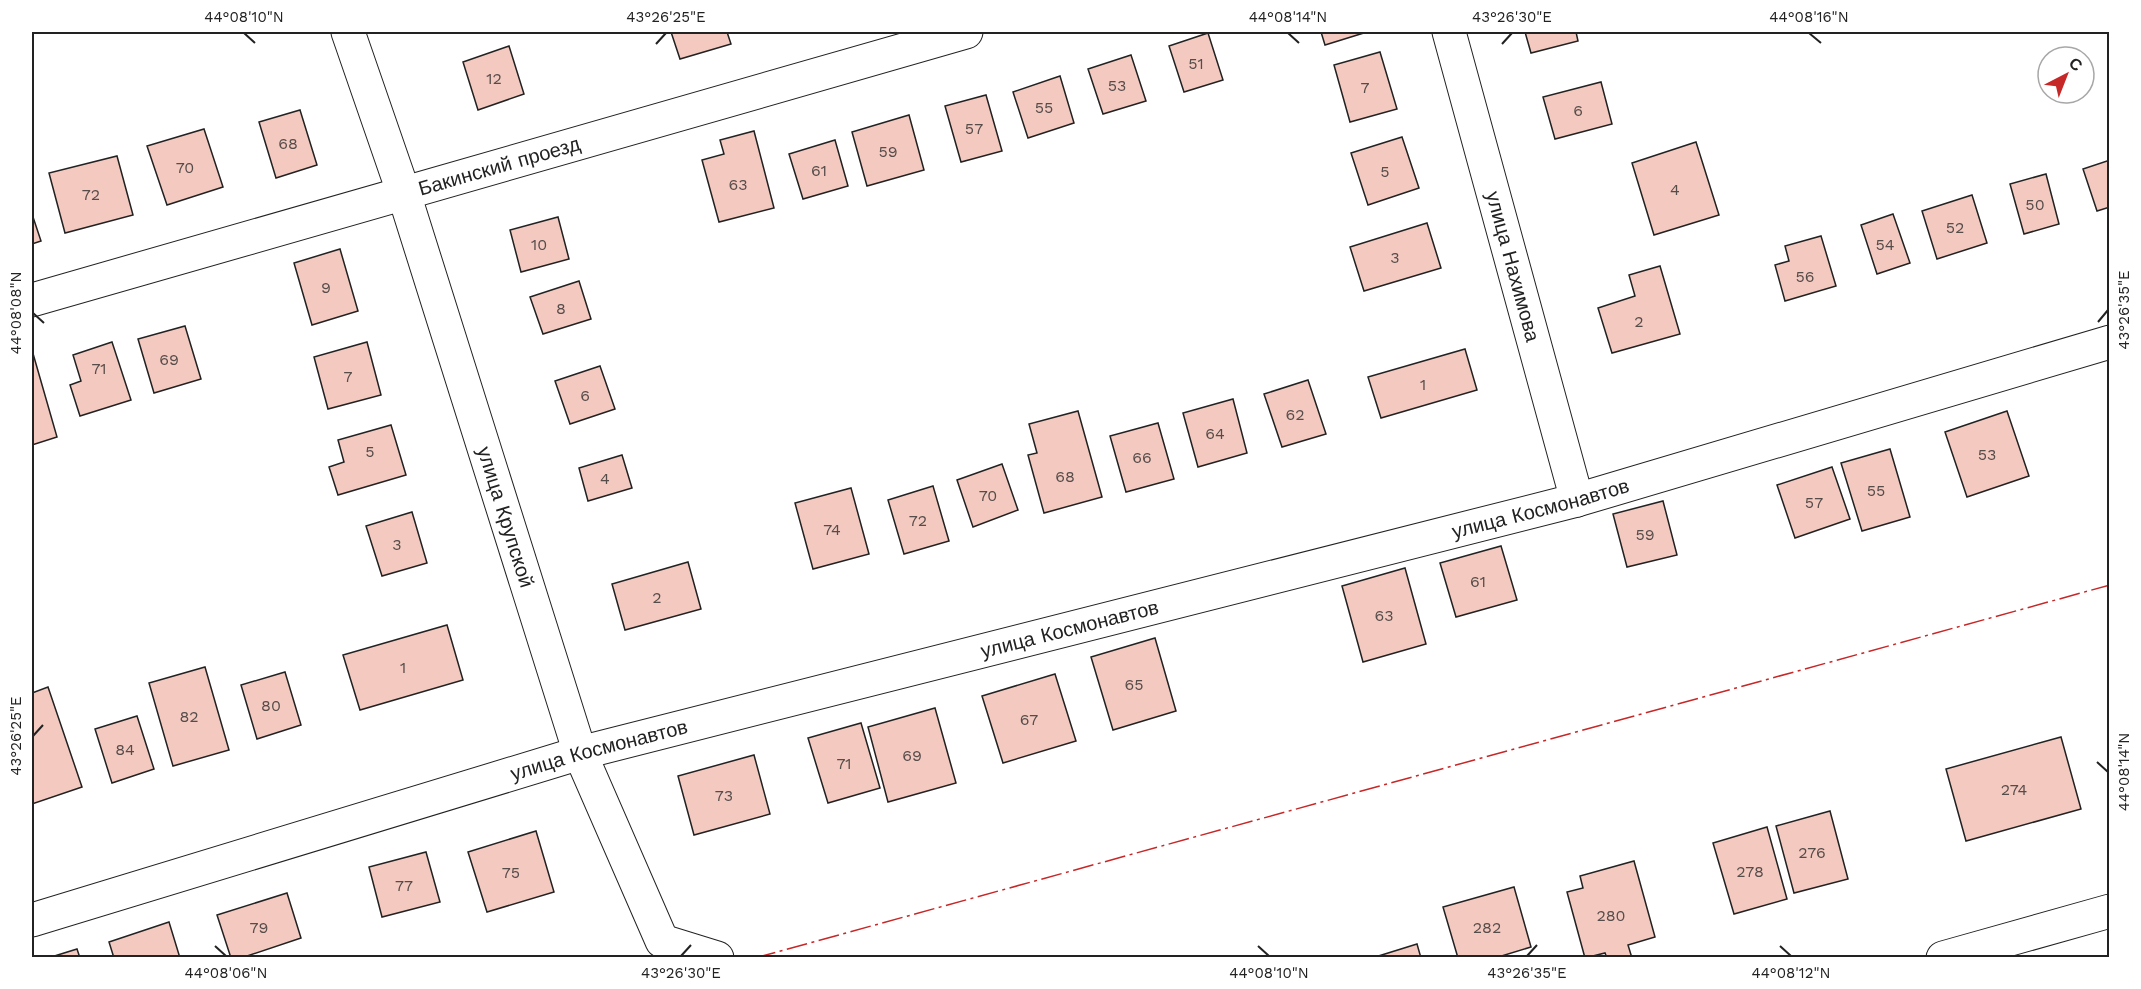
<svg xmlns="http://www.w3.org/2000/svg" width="2141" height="989" font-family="'Work Sans',sans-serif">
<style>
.building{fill:#f3c9c0;stroke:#222;stroke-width:1.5}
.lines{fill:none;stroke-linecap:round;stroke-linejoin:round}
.minor-casing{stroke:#222;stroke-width:35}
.minor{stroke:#fff;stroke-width:33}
.power{stroke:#c62828;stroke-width:1.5;stroke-dasharray:21 4.5 3 4.5;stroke-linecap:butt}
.ticks{fill:none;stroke:#222;stroke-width:2}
.labels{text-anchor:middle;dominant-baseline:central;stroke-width:4.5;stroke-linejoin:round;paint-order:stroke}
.number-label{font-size:16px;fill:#564c4a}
.street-label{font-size:20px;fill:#222;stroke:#fff}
.neatline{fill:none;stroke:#222;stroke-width:2}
.ticks-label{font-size:15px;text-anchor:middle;fill:#222}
</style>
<rect width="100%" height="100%" fill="#fff"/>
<g class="building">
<polygon points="671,32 727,32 731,44 680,59"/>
<polygon points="1321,32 1367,32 1325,45"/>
<polygon points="1525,32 1576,32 1578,41 1531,53"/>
<polygon points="1208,33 1223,80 1184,92 1169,46"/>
<polygon points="509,46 524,94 478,110 463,62"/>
<polygon points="1380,52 1397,109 1350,122 1334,65"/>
<polygon points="1131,55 1146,101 1103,114 1088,69"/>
<polygon points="1060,76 1074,123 1028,138 1013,92"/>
<polygon points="1601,82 1612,124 1555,139 1543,97"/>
<polygon points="986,95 1002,151 961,162 945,106"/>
<polygon points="300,110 317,165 276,178 259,122"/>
<polygon points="909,115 924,170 867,186 852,132"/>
<polygon points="204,129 223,187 167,205 147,146"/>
<polygon points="754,131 774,208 719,222 702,160 724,154 720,140"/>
<polygon points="1402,137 1419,188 1368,205 1351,153"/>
<polygon points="835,140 848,186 803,199 789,154"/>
<polygon points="1696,142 1719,215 1654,235 1632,163"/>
<polygon points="117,156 133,215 65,233 49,173"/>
<polygon points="2110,160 2110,207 2097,211 2083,169"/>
<polygon points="2046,174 2059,224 2024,234 2010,184"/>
<polygon points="1972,195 1987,243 1937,259 1922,211"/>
<polygon points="32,214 41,241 32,244"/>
<polygon points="1893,214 1910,263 1877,274 1861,225"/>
<polygon points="558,217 569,259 521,272 510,230"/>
<polygon points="1427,223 1441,268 1364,291 1350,247"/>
<polygon points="1821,236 1836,286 1785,301 1775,265 1789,261 1785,246"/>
<polygon points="340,249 358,311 312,325 294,263"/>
<polygon points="1660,266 1680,334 1612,353 1598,308 1635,296 1629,275"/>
<polygon points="579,281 591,319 543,334 530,297"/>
<polygon points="185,326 201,379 154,393 138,339"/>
<polygon points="112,342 131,400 80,416 70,385 81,381 73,355"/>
<polygon points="367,342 381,395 328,409 314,357"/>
<polygon points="1465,349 1477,390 1381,418 1368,377"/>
<polygon points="32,350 57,437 32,445"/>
<polygon points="600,366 615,409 570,424 555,381"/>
<polygon points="1308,380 1326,434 1282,447 1264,394"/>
<polygon points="1233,399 1247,453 1198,467 1183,413"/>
<polygon points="1078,411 1102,497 1044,513 1028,455 1037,453 1029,424"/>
<polygon points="2007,411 2029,476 1967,497 1945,432"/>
<polygon points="1158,423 1174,479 1126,492 1110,436"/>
<polygon points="391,425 406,475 338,495 329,467 344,462 338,440"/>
<polygon points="1890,449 1910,517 1862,531 1841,463"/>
<polygon points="622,455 632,488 588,501 579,468"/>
<polygon points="1002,464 1018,510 973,527 957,480"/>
<polygon points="1832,467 1850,519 1795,538 1777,485"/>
<polygon points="933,486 949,541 904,554 888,500"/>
<polygon points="851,488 869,554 813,569 795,503"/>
<polygon points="1663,501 1677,555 1627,567 1613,514"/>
<polygon points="412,512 427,563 382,576 366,526"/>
<polygon points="1501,546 1517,600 1456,617 1440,563"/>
<polygon points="688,562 701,609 625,630 612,584"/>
<polygon points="1405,568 1426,644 1363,662 1342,586"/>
<polygon points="447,625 463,680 360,710 343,655"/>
<polygon points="1155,638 1176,711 1113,730 1091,657"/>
<polygon points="205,667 229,750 173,766 149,683"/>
<polygon points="285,672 301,725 257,739 241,685"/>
<polygon points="1055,674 1076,741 1003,763 982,696"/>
<polygon points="48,687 82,787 32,804 32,693"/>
<polygon points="935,708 956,783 888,802 868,727"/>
<polygon points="137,716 154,769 112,783 95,729"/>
<polygon points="861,723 880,788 828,803 808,738"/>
<polygon points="2061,737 2081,809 1966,841 1946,769"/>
<polygon points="754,755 770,814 694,835 678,776"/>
<polygon points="1830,811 1848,879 1794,893 1776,826"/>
<polygon points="1767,827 1787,899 1734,914 1713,843"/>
<polygon points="536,831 554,892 487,912 468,852"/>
<polygon points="426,852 440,902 382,917 369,867"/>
<polygon points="1634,861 1655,937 1628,945 1632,958 1607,958 1605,953 1585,958 1567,892 1583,888 1580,876"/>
<polygon points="1514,887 1531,947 1495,958 1458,958 1443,907"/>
<polygon points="287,893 301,938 241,958 231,958 217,915"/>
<polygon points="169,922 180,958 114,958 109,942"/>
<polygon points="1417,944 1421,958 1372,958"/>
<polygon points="77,949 80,958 48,958"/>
</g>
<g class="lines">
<g class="minor-casing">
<g id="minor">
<path id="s1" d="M 348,32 L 404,194 L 580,753 L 662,941 L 717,958"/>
<path id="s2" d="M 1449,32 L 1577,500"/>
<path id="s3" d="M 32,300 L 966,32"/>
<path id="s4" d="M 32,920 L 580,753 L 1577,500 L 2110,342"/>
<polyline points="1943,958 2110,911"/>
</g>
</g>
<use href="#minor" class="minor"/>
<polyline class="power" points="755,958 2110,585"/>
</g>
<path class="ticks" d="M 244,33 L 255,43M 1288,33 L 1299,43M 1809,33 L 1821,43M 656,44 L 666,33M 1502,44 L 1512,33M 33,313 L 44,323M 2098,322 L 2108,310M 33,736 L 43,725M 2097,762 L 2108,772M 215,946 L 226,956M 1258,946 L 1269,956M 1780,946 L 1791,956M 681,956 L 691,945M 1527,956 L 1537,945"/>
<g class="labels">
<g class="number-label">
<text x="1196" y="63">51</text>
<text x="494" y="78">12</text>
<text x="1117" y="85">53</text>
<text x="1365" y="87">7</text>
<text x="1044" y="107">55</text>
<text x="1578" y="110">6</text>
<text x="974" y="128">57</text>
<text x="288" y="143">68</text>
<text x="888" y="151">59</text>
<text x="185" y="167">70</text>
<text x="819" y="170">61</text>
<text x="1385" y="171">5</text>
<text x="738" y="184">63</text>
<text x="1675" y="189">4</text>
<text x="91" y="194">72</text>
<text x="2035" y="204">50</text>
<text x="1955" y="227">52</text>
<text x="539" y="244">10</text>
<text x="1885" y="244">54</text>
<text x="1395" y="257">3</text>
<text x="1805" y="276">56</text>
<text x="326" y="287">9</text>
<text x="561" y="308">8</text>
<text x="1639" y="321">2</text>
<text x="169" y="359">69</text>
<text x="99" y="368">71</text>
<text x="348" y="376">7</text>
<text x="1423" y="384">1</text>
<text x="585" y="395">6</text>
<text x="1295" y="414">62</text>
<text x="1215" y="433">64</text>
<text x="370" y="451">5</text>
<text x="1987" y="454">53</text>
<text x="1142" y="457">66</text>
<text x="1065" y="476">68</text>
<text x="605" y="478">4</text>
<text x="1876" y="490">55</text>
<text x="988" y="495">70</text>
<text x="1814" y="502">57</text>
<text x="918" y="520">72</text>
<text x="832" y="529">74</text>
<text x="1645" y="534">59</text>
<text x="397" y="544">3</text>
<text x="1478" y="581">61</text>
<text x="657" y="597">2</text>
<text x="1384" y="615">63</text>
<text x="403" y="667">1</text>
<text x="1134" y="684">65</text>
<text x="271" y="705">80</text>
<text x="189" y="716">82</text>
<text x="1029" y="719">67</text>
<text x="125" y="749">84</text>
<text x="912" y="755">69</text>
<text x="844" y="763">71</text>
<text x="2014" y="789">274</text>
<text x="724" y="795">73</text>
<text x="1812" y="852">276</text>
<text x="1750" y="871">278</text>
<text x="511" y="872">75</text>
<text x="404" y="885">77</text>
<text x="1611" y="915">280</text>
<text x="259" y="927">79</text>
<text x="1487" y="927">282</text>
</g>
<g class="street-label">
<text stroke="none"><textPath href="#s3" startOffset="486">Бакинский проезд</textPath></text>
<text stroke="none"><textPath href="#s2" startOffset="243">улица Нахимова</textPath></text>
<text stroke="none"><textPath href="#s4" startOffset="1564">улица Космонавтов</textPath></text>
<text stroke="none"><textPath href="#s1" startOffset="510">улица Крупской</textPath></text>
<text stroke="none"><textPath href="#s4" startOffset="1078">улица Космонавтов</textPath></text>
<text stroke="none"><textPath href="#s4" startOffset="592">улица Космонавтов</textPath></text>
</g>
</g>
<rect width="2141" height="989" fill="none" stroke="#ffffff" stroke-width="66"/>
<g transform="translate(2066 75) rotate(42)"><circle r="28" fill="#ffffff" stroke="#a7a7a7" stroke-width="1.5"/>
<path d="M0-4.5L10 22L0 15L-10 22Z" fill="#c62828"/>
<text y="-9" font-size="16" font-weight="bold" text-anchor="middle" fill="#222222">С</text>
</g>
<rect x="33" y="33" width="2075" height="923" class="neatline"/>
<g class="ticks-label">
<text x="244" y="22">44°08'10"N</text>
<text x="666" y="22">43°26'25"E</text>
<text x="1288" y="22">44°08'14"N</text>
<text x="1512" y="22">43°26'30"E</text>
<text x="1809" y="22">44°08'16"N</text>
<text transform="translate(2124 310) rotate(-90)" y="5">43°26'35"E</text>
<text transform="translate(16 313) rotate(-90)" y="5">44°08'08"N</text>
<text transform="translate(16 736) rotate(-90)" y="5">43°26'25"E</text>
<text transform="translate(2124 772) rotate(-90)" y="5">44°08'14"N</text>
<text x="226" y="978">44°08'06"N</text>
<text x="681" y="978">43°26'30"E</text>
<text x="1269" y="978">44°08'10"N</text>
<text x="1527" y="978">43°26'35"E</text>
<text x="1791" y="978">44°08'12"N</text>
</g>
</svg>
